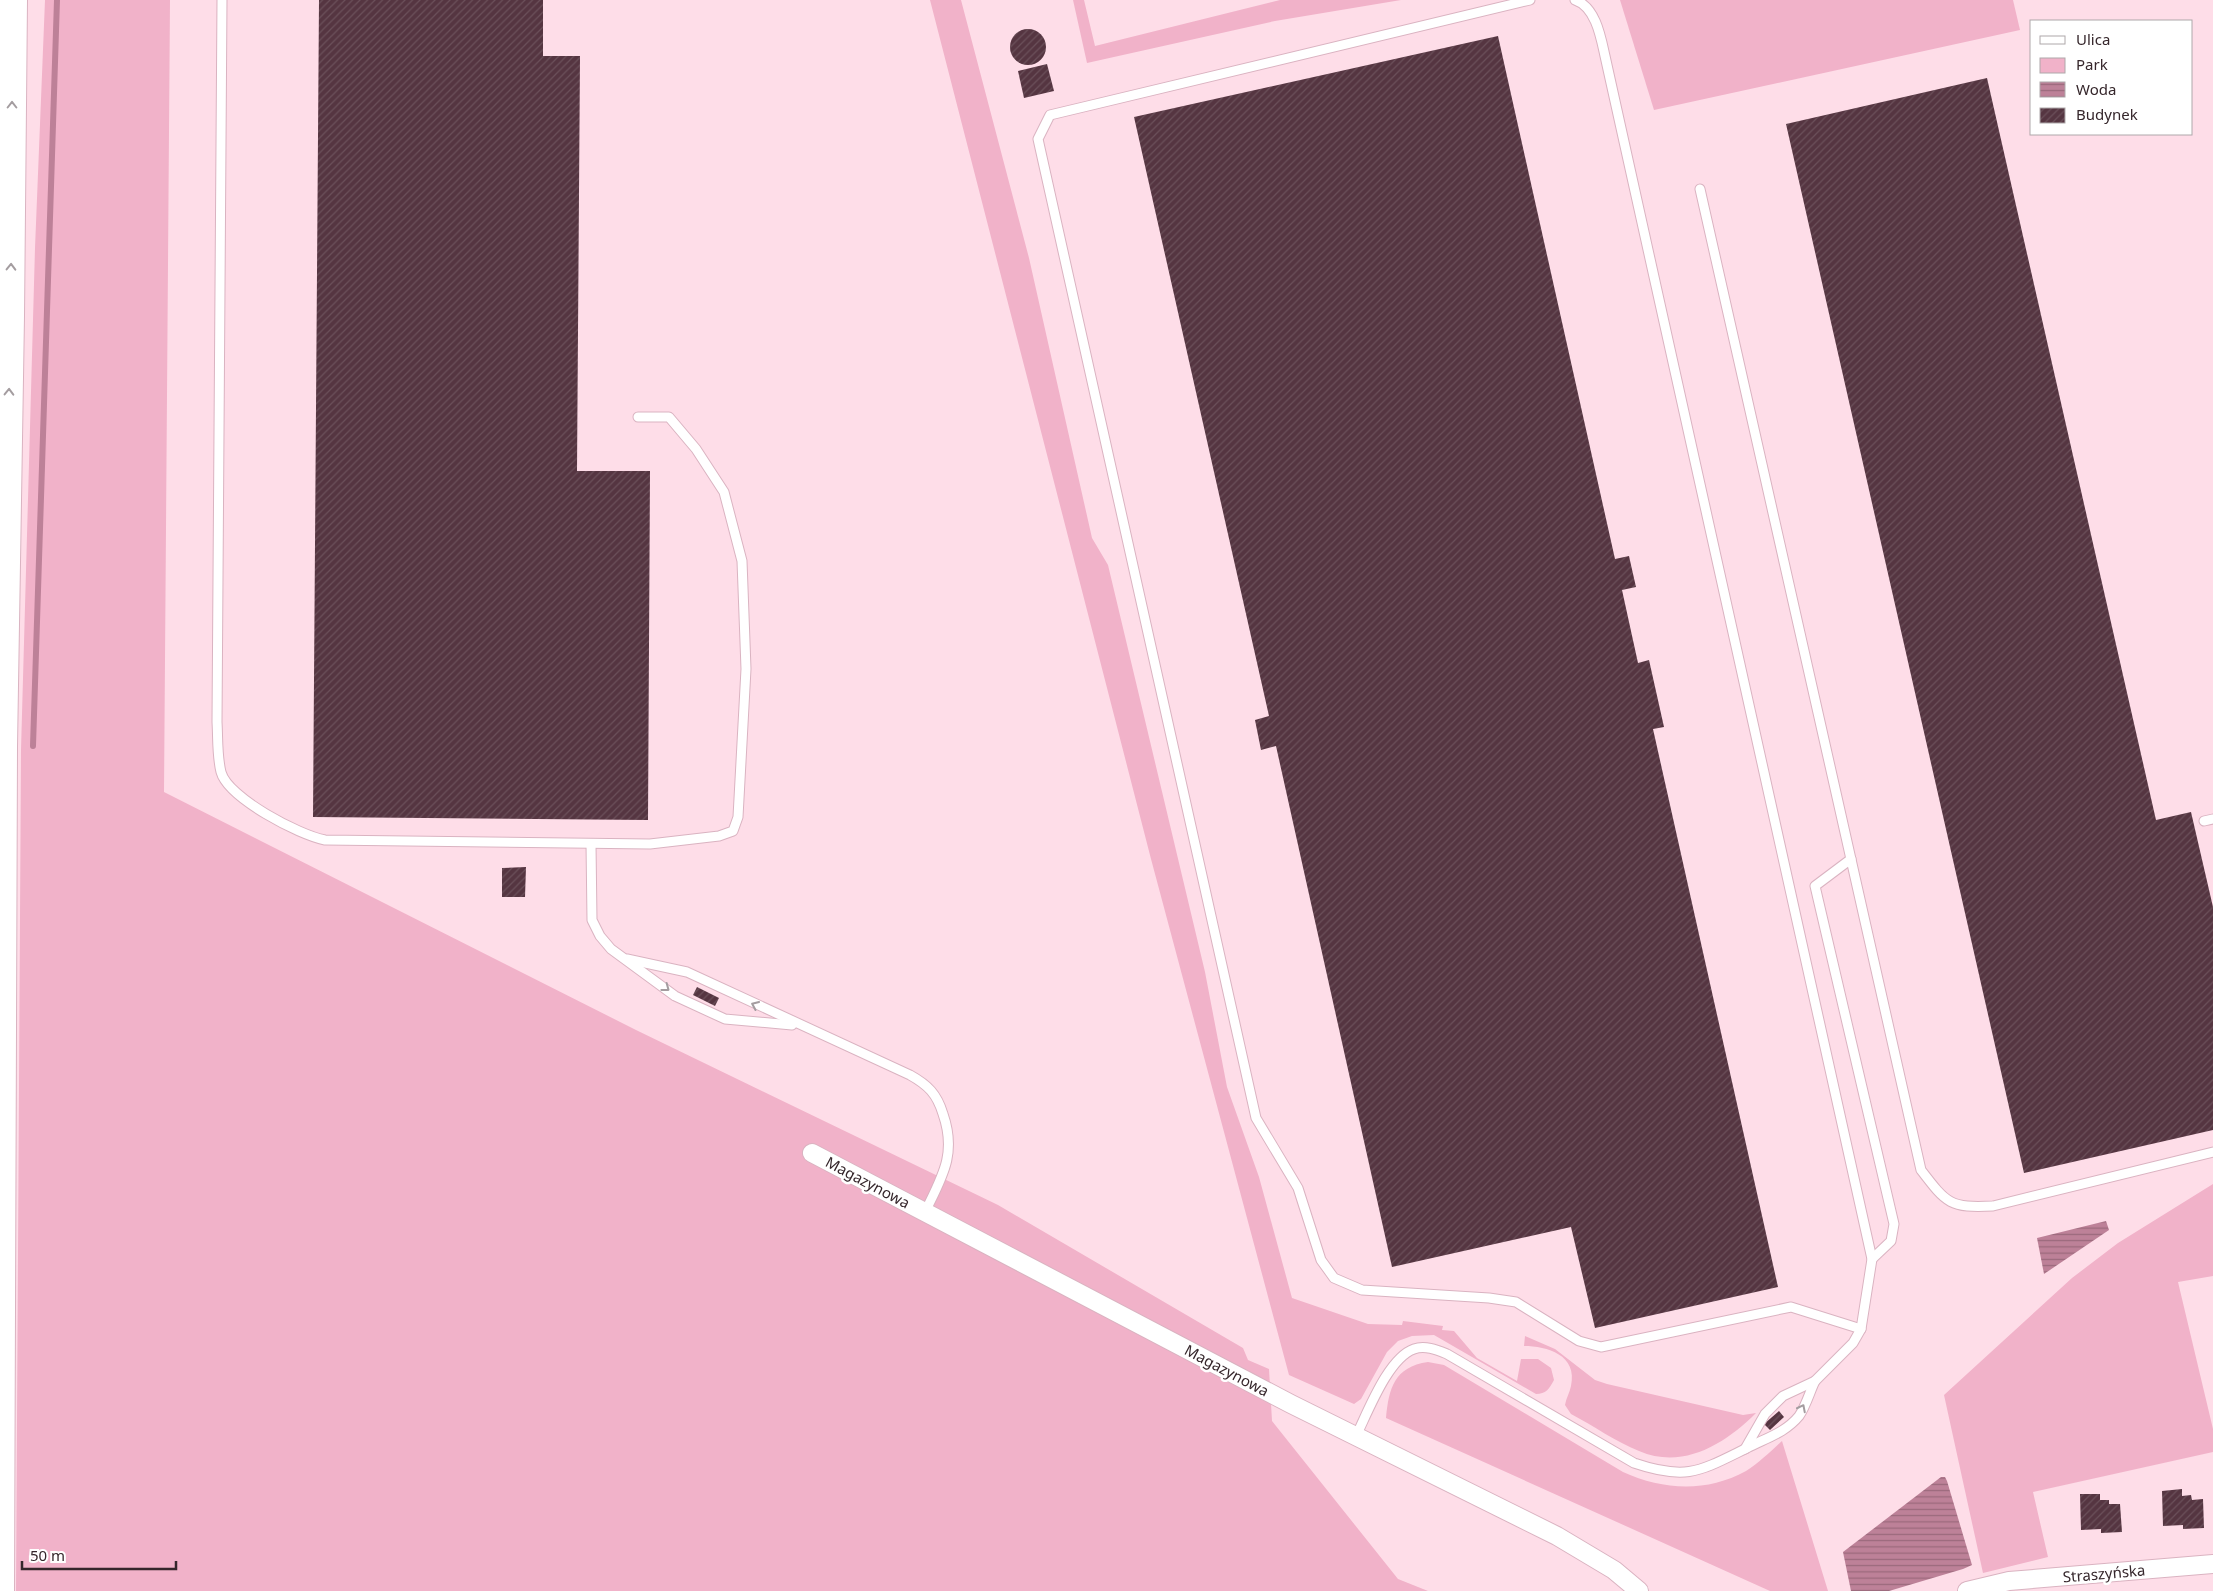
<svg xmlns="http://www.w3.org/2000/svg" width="2213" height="1591" font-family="'Noto Sans',sans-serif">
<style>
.green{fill:#f1b2c9}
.water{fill:url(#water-rules)}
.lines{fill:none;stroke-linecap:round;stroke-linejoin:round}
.stream{stroke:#bd8198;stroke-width:6}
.building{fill:url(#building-hatch)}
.lane-casing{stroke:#dab3c1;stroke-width:11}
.street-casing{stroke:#dab3c1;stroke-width:20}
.highway-casing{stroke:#dab3c1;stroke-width:30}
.lane{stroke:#fff;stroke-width:9}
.street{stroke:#fff;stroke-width:18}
.highway{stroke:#fff;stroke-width:28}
.oneway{stroke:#a49da0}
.labels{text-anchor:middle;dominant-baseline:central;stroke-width:5;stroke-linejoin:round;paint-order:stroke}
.street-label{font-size:15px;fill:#35262b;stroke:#fff}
</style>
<defs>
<pattern id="water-rules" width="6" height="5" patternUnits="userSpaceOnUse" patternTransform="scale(1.25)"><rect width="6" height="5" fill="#bd8198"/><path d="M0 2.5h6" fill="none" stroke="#9a697c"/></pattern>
<pattern id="building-hatch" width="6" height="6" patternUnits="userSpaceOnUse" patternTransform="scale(1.25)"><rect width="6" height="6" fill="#553541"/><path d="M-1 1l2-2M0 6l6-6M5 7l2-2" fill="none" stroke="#6b505a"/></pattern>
</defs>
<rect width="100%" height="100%" fill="#fedde8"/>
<g class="green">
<polygon points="45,0 170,0 164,792 636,1030 998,1205 1243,1348 1248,1360 1269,1369 1272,1421 1398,1579 1428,1591 16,1591 21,750 35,248"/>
<path d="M 930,0 L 961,0 L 1029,258 L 1092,538 L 1108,565 L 1205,972 L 1227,1087 L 1259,1177 L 1292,1298 L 1368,1324 L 1402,1325 L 1403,1321 L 1443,1326 L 1442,1330 L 1454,1331 L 1477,1358 L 1517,1381 L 1521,1359 L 1538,1359 L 1551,1368 L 1554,1380 C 1549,1389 1546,1394 1536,1394 L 1434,1335 L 1412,1336 L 1398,1341 L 1387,1352 L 1361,1399 L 1354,1404 L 1289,1375 L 1151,859 Z"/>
<polygon points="1073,0 1084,0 1095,46 1280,0 1401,0 1275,21 1087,63"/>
<polygon points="1620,0 2013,0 2020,30 1654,110"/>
<polygon points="2213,1184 2213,1276 2178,1282 2213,1429 2213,1452 2033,1492 2048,1557 1983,1573 1944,1395 2072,1278 2118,1243"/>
<path d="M 1525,1336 L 1555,1349 L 1595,1380 L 1607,1384 L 1743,1415 L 1756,1413 C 1725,1444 1683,1470 1639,1451 C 1616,1442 1594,1426 1571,1414 L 1565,1405 C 1566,1398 1570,1392 1571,1386 C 1578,1355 1547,1346 1524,1346 Z"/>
<path d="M 1428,1362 L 1444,1365 L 1623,1472 C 1663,1490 1706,1493 1746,1471 C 1759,1463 1771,1451 1782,1441 L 1828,1591 L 1770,1591 L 1386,1418 C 1389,1388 1394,1367 1428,1362 Z"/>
</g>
<g class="water">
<polygon points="2106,1221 2109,1230 2044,1274 2037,1238"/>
<polygon points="1941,1477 1945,1477 1947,1481 1972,1565 1963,1569 1889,1591 1851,1591 1843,1552"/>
</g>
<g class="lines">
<polyline class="stream" points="33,746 57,0"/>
</g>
<g class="building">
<polygon points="319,0 543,0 543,56 580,56 577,471 650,471 648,820 313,817"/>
<circle cx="1028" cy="47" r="18"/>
<polygon points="1498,36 1615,559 1629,556 1631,565 1636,587 1622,590 1638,663 1649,660 1664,727 1653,729 1778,1287 1595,1328 1571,1227 1392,1267 1276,746 1261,750 1255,720 1269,716 1134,117"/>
<polygon points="1047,64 1054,91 1024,98 1018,71"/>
<polygon points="1987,78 2156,820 2191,812 2213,907 2213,1130 2024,1173 1786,124"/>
<polygon points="526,867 525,897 502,897 502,868"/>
<polygon points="697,987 719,998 715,1006 693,995"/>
<polygon points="1779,1411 1784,1417 1770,1430 1764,1424"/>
<polygon points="2182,1489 2182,1496 2191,1495 2192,1500 2203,1499 2204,1528 2183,1529 2183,1525 2163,1526 2162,1491"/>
<polygon points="2080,1494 2100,1494 2100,1500 2109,1500 2109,1504 2120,1504 2122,1532 2101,1533 2101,1529 2081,1530"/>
</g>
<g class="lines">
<g class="lane-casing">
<g id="lane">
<path d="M 222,0 L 217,722 C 218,738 217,756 221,772 C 228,798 299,835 325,840 L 650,844 L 719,836 L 733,831 L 738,817 L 746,669 L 742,561 L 724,492 L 696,449 L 669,417 L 638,417"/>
<polyline points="1530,0 1050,115 1038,139 1256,1118 1298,1188 1321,1260 1334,1278 1362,1290 1489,1298 1516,1302 1579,1341 1601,1347 1791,1307 1861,1329"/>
<path d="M 1575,0 C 1596,7 1601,38 1605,56 L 1872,1259 L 1861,1329 L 1853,1343 L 1815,1381 L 1783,1396 L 1765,1414 L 1745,1449"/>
<path d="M 1700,189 L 1921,1170 C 1947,1204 1950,1208 1993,1206 L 2213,1152"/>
<polyline points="2204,821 2213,819"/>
<polyline points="591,844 592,920 600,936 611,949 675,996 725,1019 792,1025"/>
<polyline points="1851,859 1815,886 1894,1224 1891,1241 1872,1259"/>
<path d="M 627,959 L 687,972 L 910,1075 C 928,1085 937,1094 943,1114 C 957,1154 942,1177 925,1212"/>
<path d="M 1356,1436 C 1368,1412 1388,1358 1414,1349 C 1425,1345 1437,1350 1447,1354 L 1634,1463 C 1687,1481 1700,1471 1747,1448 C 1766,1438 1785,1433 1799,1416 C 1806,1406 1810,1391 1815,1381"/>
</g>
</g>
<g class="street-casing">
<g id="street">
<polyline points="812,1153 1291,1404 1557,1536 1614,1570 1639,1591"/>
<polyline points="1967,1591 2009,1581 2213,1564"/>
</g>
</g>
<g class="highway-casing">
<polyline id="highway" points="0,1591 3,747 10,316 13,0"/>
</g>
<use href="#lane" class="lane"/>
<use href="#street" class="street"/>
<use href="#highway" class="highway"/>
</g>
<defs><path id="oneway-chevron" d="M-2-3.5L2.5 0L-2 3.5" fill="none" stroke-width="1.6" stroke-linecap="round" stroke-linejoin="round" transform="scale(1.25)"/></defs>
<g class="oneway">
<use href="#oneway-chevron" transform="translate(12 105) rotate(-90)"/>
<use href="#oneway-chevron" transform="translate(11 267) rotate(-89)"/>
<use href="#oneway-chevron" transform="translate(9 392) rotate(-89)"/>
<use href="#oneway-chevron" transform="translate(666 988) rotate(37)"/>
<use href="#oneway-chevron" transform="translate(755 1005) rotate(-156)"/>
<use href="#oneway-chevron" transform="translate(1802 1408) rotate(-63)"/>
</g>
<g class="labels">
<g class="street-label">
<text transform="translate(868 1182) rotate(28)">Magazynowa</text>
<text transform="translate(1227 1370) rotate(28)">Magazynowa</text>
<text transform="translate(2104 1573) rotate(-5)">Straszyńska</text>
</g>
</g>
<rect x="2030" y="20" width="162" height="115" fill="#ffffff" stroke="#aea8aa"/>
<rect x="2040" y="36" width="25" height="8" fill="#ffffff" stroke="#aea8aa"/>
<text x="2076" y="45" font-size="15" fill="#35262b">Ulica</text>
<rect x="2040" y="58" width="25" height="15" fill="#f1b2c9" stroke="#aea8aa"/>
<text x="2076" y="70" font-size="15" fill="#35262b">Park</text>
<rect x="2040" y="82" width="25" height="15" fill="url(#water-rules)" stroke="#aea8aa"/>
<text x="2076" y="95" font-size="15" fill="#35262b">Woda</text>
<rect x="2040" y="108" width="25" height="15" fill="url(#building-hatch)" stroke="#aea8aa"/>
<text x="2076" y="120" font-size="15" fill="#35262b">Budynek</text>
<path d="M22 1561v8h154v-8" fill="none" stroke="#35262b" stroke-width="2.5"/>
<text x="30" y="1561" font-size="15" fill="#35262b" stroke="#ffffff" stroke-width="4" paint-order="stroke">50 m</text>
</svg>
